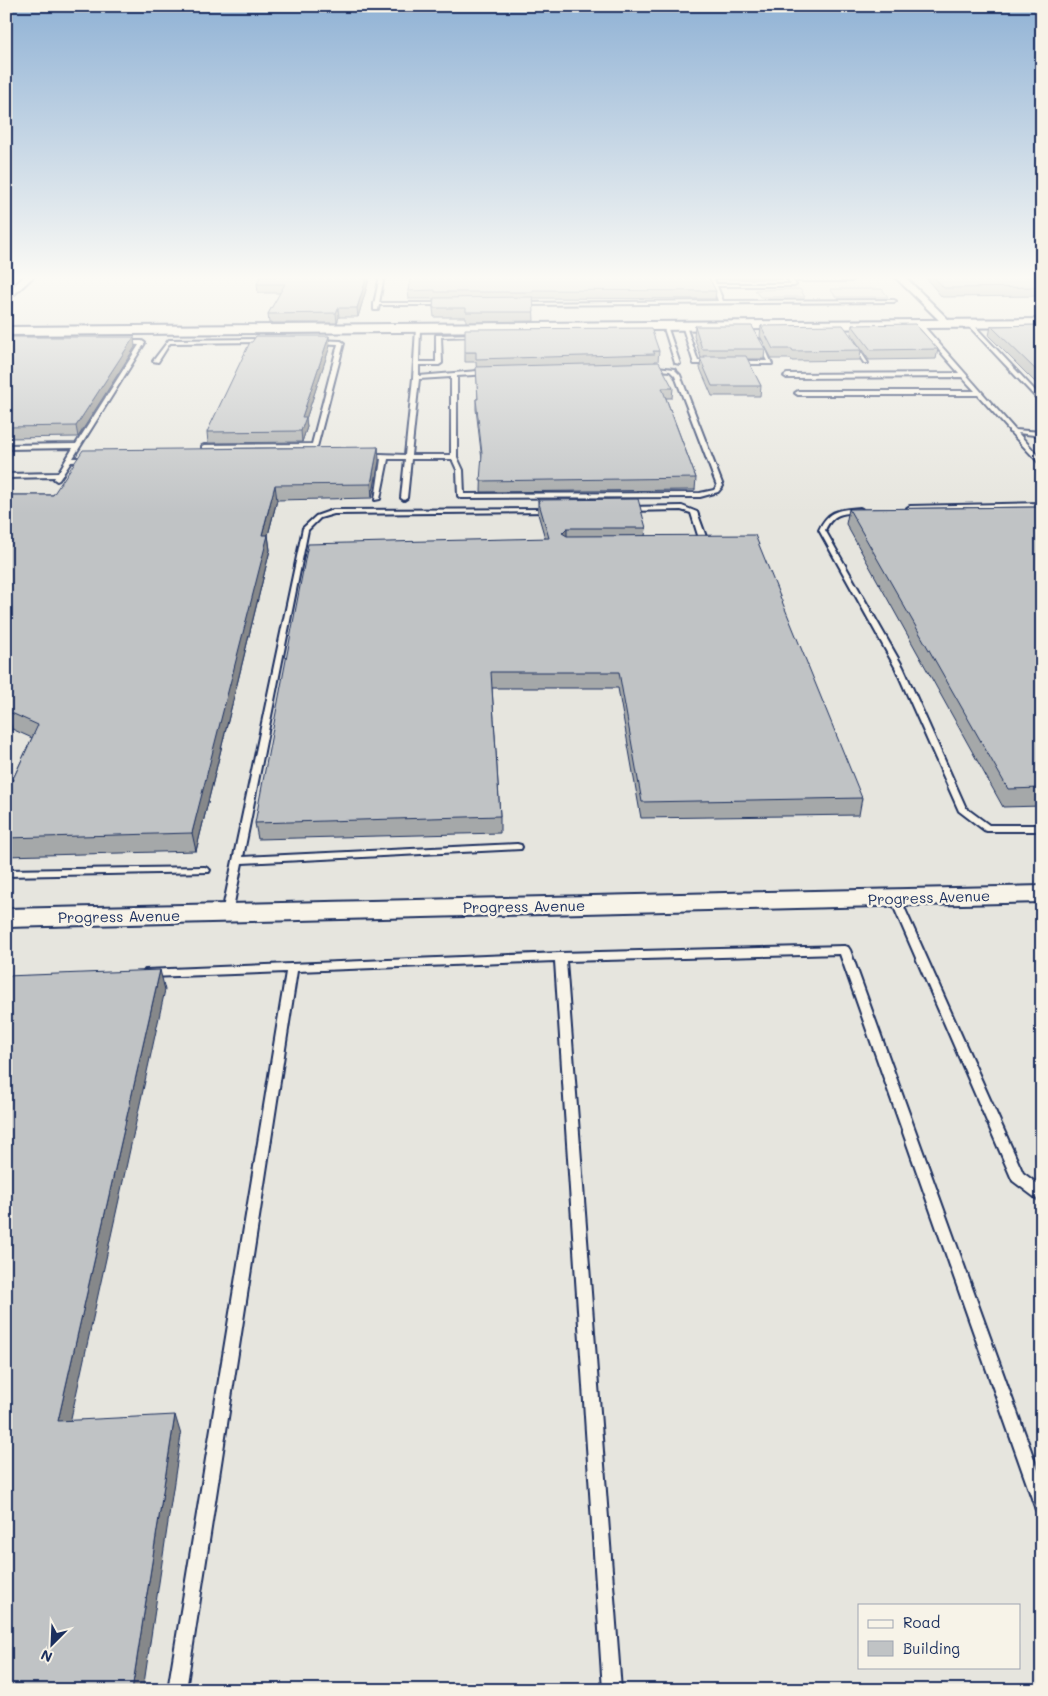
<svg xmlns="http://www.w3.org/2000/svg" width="1048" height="1696" font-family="Mali,sans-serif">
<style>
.built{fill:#e6e5de;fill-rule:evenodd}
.green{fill:#d7d6d4;stroke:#798299}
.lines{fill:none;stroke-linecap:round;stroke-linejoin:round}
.service-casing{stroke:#1b2f5e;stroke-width:4}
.minor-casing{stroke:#1b2f5e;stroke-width:4}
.tertiary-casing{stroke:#1b2f5e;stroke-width:4}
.service{fill:#f7f3e8;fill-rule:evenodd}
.minor{fill:#f7f3e8;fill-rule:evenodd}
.tertiary{fill:#f7f3e8;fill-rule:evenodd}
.wall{fill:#a5a8a9;stroke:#1b2f5e}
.shaded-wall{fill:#86888a;stroke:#1b2f5e}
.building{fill:#c0c3c5;stroke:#1b2f5e}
.labels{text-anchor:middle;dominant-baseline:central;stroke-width:5;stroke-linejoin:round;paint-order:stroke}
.street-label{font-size:15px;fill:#1b2f5e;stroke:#f7f3e8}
</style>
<rect width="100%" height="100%" fill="#f7f3e8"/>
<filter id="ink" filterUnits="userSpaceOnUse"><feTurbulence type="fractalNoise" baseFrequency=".02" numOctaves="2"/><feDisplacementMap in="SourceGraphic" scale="10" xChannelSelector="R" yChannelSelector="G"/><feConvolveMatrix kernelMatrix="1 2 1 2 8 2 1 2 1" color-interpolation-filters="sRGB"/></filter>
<g filter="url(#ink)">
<path class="built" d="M 6,276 L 1042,276 L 1042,1690 L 6,1690 ZM 859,1605 L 1019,1605 L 1019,1667 L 859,1667 Z"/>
<g class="green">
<polygon points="800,289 805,297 760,297 755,290"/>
<polygon points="830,289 882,289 888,297 836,297"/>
</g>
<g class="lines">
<g class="service-casing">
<g id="service">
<polygon points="380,276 384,276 379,303 445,303 447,304 445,305 379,305 378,310 374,310 374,304"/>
<polygon points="709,276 713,276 716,284 791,284 785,276 790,276 791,279 851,279 853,280 851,281 793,281 796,285 794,286 717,286 723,301 894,300 896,301 894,302 520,305 518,304 520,303 718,301"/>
<polygon points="916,322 920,322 1015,430 1042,432 1042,436 1018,433 1042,460 1042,466 1011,433 1009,432 1009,430 978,395 798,395 795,393 798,391 975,391 962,377 787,378 784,376 787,374 959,373 916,324"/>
<polygon points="967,322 971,322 1042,398 1042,404 967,324"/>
<polygon points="663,325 667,326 680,364 675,363"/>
<polygon points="682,325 686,326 698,361 714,361 717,363 716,364 694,364"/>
<path d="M 418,327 L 420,328 L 419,362 L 436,362 L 436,335 L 477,334 L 479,335 L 477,336 L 441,337 L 442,363 L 439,365 L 419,365 L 419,376 L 489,370 L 492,372 L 489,374 L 457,376 L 457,457 L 463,470 L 464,494 L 700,493 L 714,490 L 717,486 L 675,376 L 670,371 L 647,369 L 647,367 L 649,366 L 674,369 L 680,375 L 723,486 L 718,492 L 700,497 L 461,498 L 458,496 L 457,470 L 452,459 L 411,459 L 407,498 L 404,500 L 401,498 L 405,459 L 388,459 L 380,499 L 375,500 L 381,459 L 365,459 L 362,457 C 372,452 393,455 405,455 L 413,378 L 416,328 ZM 451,377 L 451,455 L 411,455 L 419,379 Z"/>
<polygon points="265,339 267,342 170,343 158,362 153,361 169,340"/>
<polygon points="759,339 762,341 772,364 734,364 733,363 736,361 767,361 756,341"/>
<polygon points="317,340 341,341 344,343 317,447 202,448 202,446 204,445 312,444 338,344 315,343"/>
<polygon points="122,341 142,341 145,343 73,458 88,458 90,459 90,461 71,462 59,480 57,481 54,479 55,477 6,478 6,474 58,473 73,448 6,449 6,445 76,444 139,345 120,344"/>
<polygon points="851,343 855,343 868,363 864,363"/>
<polygon points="1042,503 1042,507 910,510 907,508 910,506"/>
<polygon points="682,506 697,512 709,545 707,546 701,545 691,513 681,510 627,511 624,509 627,507"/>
<path d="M 860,508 L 862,509 L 862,511 C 844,515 835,510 825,530 L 903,667 L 966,808 L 989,825 L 1042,825 L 1042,831 L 987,831 L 984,830 L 959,811 L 895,667 L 819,530 C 829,509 839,510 860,508 Z"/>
<polygon points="554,509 554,511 552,512 334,514 320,518 308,530 243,857 517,844 521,845 522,847 521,849 242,863 232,913 227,916 223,915 222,913 303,528 316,516 333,510"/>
<polygon points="205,867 210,870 209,872 6,876 6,870"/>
<polygon points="895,895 900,898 1023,1173 1042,1187 1042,1200 1037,1199 1013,1181 1011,1177 890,898"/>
<polygon points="844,946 848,947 850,950 1042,1481 1042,1512 1036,1510 1034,1504 840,954 566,961 621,1690 603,1690 555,961 297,971 186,1690 168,1690 286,972 149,977 145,976 143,973 145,970 560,953"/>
</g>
</g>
<g class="minor-casing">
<g id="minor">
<polygon points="24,276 34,276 6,302 6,294"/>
<polygon points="894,276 904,276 950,321 950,325 944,325"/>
</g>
</g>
<g class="tertiary-casing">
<g id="tertiary">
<polygon points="1042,319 1042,327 6,335 6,327"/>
<polygon points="1042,886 1042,902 6,927 6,909"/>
</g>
</g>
<use href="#service" class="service"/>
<use href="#minor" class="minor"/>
<use href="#tertiary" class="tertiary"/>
</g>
<g class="wall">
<polygon points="261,276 370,276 358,317 339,317 337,323 269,323 268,314 280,293 258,293 257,284"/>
<polygon points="411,276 716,291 715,299 533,298 534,321 466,322 466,317 434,317 433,308 434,299 409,299 408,291"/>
<polygon points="715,276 782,276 782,279 716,279"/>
<polygon points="924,276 1042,276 1042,296 942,297"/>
<polygon points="852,325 938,349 936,359 869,360 851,334"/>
<polygon points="1042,325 1042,389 989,336 991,326"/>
<polygon points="695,326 765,349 764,359 747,359 761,386 760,396 712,396 700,368 701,358 694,336"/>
<polygon points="761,326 861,350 860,360 792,361 791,359 772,359 760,336"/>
<polygon points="6,337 135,347 78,437 6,438"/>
<polygon points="330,346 306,419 307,427 302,442 208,443 207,432"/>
<polygon points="659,351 658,361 655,361 655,362 673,388 672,398 666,398 696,478 695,490 481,492 482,460 476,409 476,399 478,399 476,362 465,362 465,352"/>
<polygon points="378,447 379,461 372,498 277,500 268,535 270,550 196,851 6,856 6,794 32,738 12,729 6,741 6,495 53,495"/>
<polygon points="538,500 646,528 645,536 862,798 859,815 641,818 618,688 492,688 500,816 500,833 258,839 255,823 545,538 538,514"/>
<polygon points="1042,507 1042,806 1003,807 846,524 849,509"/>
</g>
<g class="shaded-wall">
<polygon points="367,276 370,276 358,317 357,308"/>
<polygon points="338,308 339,317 337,323 336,313"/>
<polygon points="329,336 330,346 306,419 307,427 302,442 301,431 302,417"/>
<polygon points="134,337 135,347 78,437 76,426"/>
<polygon points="378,447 379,461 372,498 371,484"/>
<polygon points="275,485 277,500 268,535 270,550 196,851 192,833 262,535"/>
<polygon points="567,528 567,542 562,533"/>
<polygon points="7,711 12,729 6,741 6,713"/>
<polygon points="160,970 165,990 66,1441 58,1421"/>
<polygon points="175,1415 181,1435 143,1690 132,1690"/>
</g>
<g class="building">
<polygon points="261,276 367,276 357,308 338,308 336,313 268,314 285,284 257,284"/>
<polygon points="411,276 708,276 716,291 533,290 533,292 435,292 435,290 408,291"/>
<polygon points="933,276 1042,276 1042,287 944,288"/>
<polygon points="533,297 534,312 466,312 466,308 433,308 434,298"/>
<polygon points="915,324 938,349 871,350 852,325"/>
<polygon points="843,325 861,350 793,351 792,349 773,349 761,326"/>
<polygon points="1042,325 1042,376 991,326"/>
<polygon points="695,326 752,326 765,349 702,349"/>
<polygon points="651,328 659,351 653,351 655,354 476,359 476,352 465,352 465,329"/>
<polygon points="256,336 329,336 302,417 306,417 301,431 207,432 250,342 252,342"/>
<polygon points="6,337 134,337 76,426 6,427"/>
<polygon points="704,356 746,356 761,386 712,386 700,358 705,358"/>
<polygon points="659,362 673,388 662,388 696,478 480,481 482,454 476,399 478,399 476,367"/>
<polygon points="378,447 371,484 275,485 262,535 268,535 192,833 6,838 6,794 38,725 7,711 6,713 6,495 53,495 83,450"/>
<polygon points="638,499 646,528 567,528 562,533 567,536 755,535 862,798 642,802 619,672 491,672 500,816 255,823 308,544 549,538 538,500"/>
<polygon points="1042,507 1042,788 1008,789 849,509"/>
<polygon points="160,970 58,1421 175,1415 132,1690 6,1690 6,976"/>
</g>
</g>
<linearGradient id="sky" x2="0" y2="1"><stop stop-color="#90b2d5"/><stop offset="0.54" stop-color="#fbfaf5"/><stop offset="1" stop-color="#fbfaf5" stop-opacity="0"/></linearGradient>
<rect width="1048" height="514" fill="url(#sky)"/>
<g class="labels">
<g class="street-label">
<text transform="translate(929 897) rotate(-2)">Progress Avenue</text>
<text transform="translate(524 906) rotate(-1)">Progress Avenue</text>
<text transform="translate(119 916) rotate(-1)">Progress Avenue</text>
</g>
</g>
<rect width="1048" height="1696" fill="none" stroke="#f7f3e8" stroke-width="25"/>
<rect x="12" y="12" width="1023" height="1671" fill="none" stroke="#1b2f5e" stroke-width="2" filter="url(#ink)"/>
<rect x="858" y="1604" width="162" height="65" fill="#f7f3e8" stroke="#9fa5b1"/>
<rect x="868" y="1620" width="25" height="8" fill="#f7f3e8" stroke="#9fa5b1"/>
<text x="903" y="1628" font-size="15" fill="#1b2f5e">Road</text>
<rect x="868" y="1641" width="25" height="15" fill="#c0c3c5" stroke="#9fa5b1"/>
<text x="903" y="1654" font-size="15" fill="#1b2f5e">Building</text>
<g transform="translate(52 1644) rotate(204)" stroke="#f7f3e8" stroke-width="4" paint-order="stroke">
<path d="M0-4L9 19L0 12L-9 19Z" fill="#1b2f5e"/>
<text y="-8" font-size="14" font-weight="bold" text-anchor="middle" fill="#1b2f5e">N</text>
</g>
</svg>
